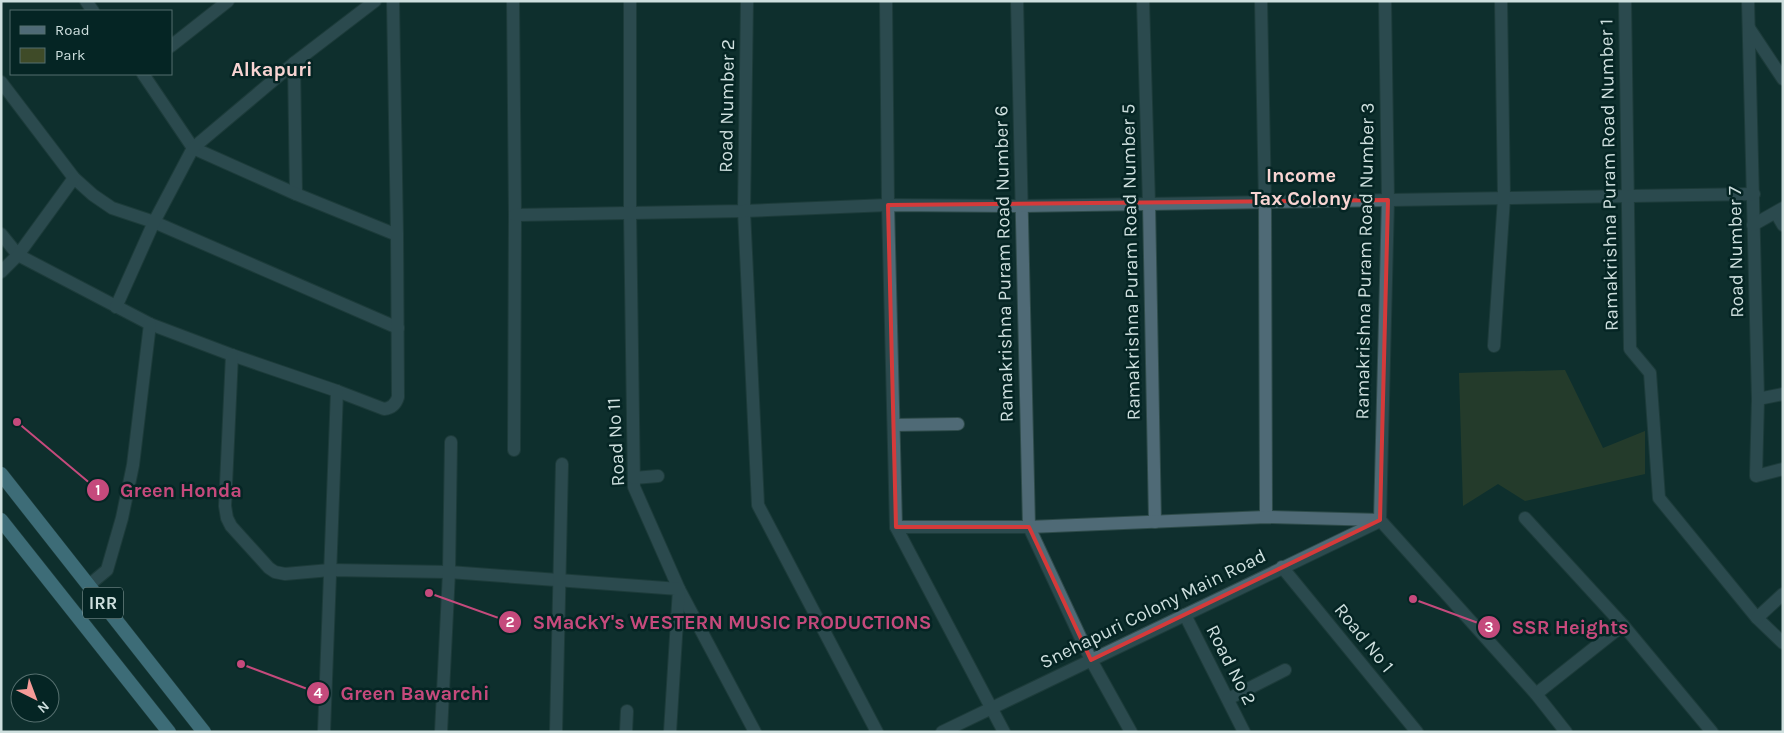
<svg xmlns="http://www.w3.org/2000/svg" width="1784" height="733" font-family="Karla,sans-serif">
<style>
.green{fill:#3f4b28}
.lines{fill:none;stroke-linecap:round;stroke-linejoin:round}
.minor-casing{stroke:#2e4b4a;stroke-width:14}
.trunk-casing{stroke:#2e4b4a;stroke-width:15}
.minor{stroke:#4f6a76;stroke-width:12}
.trunk{stroke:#76b7d1;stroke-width:14}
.marked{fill:none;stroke:#d53a3a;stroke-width:4;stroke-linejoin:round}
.labels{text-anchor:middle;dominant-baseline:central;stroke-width:5;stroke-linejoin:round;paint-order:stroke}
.shield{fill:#052524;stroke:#92a7a6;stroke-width:1}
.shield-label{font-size:18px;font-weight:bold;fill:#cedfde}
.street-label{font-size:19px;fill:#cedfde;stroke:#052524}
.neighbourhood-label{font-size:20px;font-weight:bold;fill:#f8d4d2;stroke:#052524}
.leader{fill:none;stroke:#c54a7c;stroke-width:2}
.callout-dot{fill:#c54a7c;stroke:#052524;stroke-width:2}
.mark-label{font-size:15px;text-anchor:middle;font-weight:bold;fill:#fff}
.callout-label{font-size:20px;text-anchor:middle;font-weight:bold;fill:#c54a7c;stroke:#052524;stroke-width:5;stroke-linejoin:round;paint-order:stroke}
</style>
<rect width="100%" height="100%" fill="#0f2f2e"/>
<polygon class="green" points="1565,370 1603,448 1645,431 1645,474 1525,501 1498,484 1463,506 1459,373"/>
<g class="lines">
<g class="minor-casing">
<g id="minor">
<polyline points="86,1 93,11"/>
<polyline points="513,1 515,215 514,450"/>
<polyline points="630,1 630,213 634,487 679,589 755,732"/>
<polyline points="747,1 744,211 758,505 877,732"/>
<polyline points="886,1 888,205 896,527 1004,732"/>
<polyline points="1017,1 1029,527 1091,660 1131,732"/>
<polyline points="1143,1 1149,204 1155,522"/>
<polyline points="1261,1 1265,203 1266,517"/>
<polyline points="1625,1 1630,349 1650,373 1659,498 1757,618 1783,643"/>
<polyline points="1748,1 1758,399 1756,476 1783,469"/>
<polyline points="1749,28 1783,79"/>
<polyline points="171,46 228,1"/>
<polyline points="294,63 296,194"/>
<polyline points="143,74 193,148 296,194 397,235"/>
<polyline points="1,82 74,178 93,195 112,208 154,222 398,328"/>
<polyline points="1776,213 1783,225"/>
<polyline points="515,215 744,211 888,205 1021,206 1754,194"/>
<polyline points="1753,225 1783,208"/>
<path d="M 1,234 L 18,255 L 150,324 L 232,355 L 337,391 L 384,409 C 392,408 396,404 398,397 L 397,235 L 393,1"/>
<polyline points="1,272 18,255 74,178"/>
<polyline points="116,307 154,222 193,148 294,63 375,1"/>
<polyline points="1494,346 1504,198 1501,1"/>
<polyline points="232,355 225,506 227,518 231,526 269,568 275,572 285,574 330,570 449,572 679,589 670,732"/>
<polyline points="1758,399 1783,394"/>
<polyline points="894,425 958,424"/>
<polyline points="634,478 658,476"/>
<polyline points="1525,518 1623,625 1712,732"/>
<polyline points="1380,520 1388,200 1385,1"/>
<polyline points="896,527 1029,527 1266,517 1380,520 1536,694 1566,732"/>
<polyline points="1282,567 1417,732"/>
<polyline points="89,585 107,570 122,518 133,465 150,324"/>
<polyline points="1185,615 1244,732"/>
<polyline points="1757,618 1783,594"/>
<polyline points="1536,694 1623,625"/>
<polyline points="1228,699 1285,670"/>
<polyline points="324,732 337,391"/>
<polyline points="441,732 449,572 451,442"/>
<polyline points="556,732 562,464"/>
<polyline points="626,732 627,711"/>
<polyline points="942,732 1378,522"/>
</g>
</g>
<g class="trunk-casing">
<g id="trunk">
<polyline points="1,474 204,732"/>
<polyline points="1,520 169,732"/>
</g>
</g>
<use href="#minor" class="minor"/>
<use href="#trunk" class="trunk"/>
</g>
<path d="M0 0H1784V733H0ZM 1388,200 L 1380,520 L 1091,660 L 1029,527 L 896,527 L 888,205 Z" fill="#0f2f2e" fill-opacity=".55" fill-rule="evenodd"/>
<path class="marked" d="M 1388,200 L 1380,520 L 1091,660 L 1029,527 L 896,527 L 888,205 Z"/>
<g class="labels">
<rect class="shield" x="83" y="587.5" width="40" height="31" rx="4"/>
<g class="shield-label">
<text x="103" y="603">IRR</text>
</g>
<g class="street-label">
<text transform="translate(727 106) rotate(-89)">Road Number 2</text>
<text transform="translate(1609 175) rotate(-91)">Ramakrishna Puram Road Number 1</text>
<text transform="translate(1736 252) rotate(-91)">Road Number 7</text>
<text transform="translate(1365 261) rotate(-89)">Ramakrishna Puram Road Number 3</text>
<text transform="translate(1131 262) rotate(-91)">Ramakrishna Puram Road Number 5</text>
<text transform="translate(1004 264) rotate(-91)">Ramakrishna Puram Road Number 6</text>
<text transform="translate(616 442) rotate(-93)">Road No 11</text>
<text transform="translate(1153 609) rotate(-26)">Snehapuri Colony Main Road</text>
<text transform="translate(1364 638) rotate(51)">Road No 1</text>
<text transform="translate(1231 665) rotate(63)">Road No 2</text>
</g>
<g class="neighbourhood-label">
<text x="272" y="69">Alkapuri</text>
<text x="1301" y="175">Income<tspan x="1301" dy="23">Tax Colony</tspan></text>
</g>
</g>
<path class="leader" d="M17 422L98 490M429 593L510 622M1413 599L1489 627M241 664L318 693"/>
<g class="callout-dot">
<circle cx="17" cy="422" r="5"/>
<circle cx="429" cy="593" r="5"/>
<circle cx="1413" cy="599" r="5"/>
<circle cx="241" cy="664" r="5"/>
<circle cx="98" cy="490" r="12"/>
<circle cx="510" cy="622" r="12"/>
<circle cx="1489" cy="627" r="12"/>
<circle cx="318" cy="693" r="12"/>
</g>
<g class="mark-label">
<text x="98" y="495">1</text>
<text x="510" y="627">2</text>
<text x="1489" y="632">3</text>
<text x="318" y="698">4</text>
</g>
<g class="callout-label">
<text x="181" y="497">Green Honda</text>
<text x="732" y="629">SMaCkY's WESTERN MUSIC PRODUCTIONS</text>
<text x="1570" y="634">SSR Heights</text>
<text x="415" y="700">Green Bawarchi</text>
</g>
<rect width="1784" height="733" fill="none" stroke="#cedfde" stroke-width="5"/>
<rect x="10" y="10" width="162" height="65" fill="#052524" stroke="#556f6e"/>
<rect x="20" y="26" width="25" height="8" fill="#4f6a76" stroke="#556f6e"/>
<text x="55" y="35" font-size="15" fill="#cedfde">Road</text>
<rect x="20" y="48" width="25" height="15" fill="#3f4b28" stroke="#556f6e"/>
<text x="55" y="60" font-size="15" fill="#cedfde">Park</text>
<g transform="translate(35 698) rotate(138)"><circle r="24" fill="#052524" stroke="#556f6e"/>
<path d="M0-4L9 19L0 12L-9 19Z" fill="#f59b98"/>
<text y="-8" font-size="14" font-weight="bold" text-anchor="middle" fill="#cedfde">N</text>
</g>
</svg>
